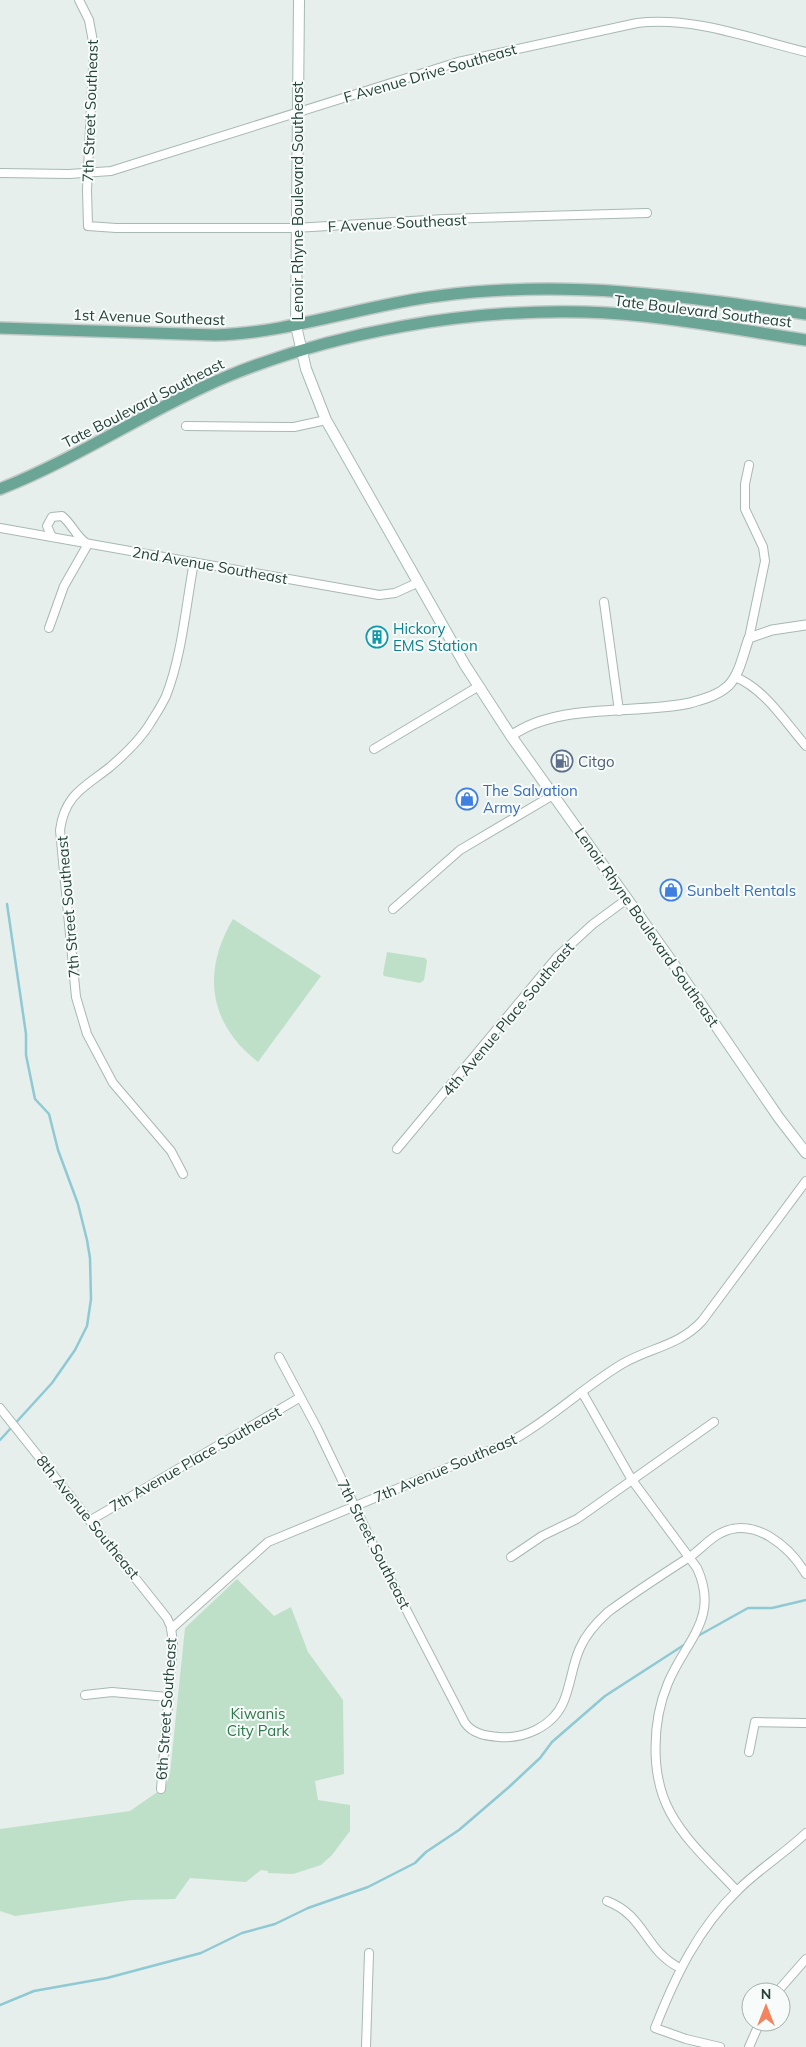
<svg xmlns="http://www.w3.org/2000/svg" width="806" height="2047" font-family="Mulish,sans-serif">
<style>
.green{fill:#bfe0c8}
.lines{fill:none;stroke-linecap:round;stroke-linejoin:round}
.stream{stroke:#8ec9d4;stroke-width:2.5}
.minor-casing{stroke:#a8b8b2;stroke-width:10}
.tertiary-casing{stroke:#a8b8b2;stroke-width:11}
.secondary-casing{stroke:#a4bbb3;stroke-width:12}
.primary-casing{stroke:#c2cac8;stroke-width:14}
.minor{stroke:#fff;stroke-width:8}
.tertiary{stroke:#fff;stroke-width:9}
.secondary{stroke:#fff;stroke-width:10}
.primary{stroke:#6aa596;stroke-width:11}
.labels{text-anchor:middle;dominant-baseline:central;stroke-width:4;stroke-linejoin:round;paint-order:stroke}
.street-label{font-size:15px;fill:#24423a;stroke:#f7fbf9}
.culture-label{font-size:15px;fill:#0d838f;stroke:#f7fbf9;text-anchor:start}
.service-label{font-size:15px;fill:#4e5e75;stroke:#f7fbf9;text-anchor:start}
.shop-label{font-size:15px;fill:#366cbe;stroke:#f7fbf9;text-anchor:start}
.park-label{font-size:15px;fill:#2d7a4b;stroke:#f7fbf9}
</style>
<rect width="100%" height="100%" fill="#e6efeb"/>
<g class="green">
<path d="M 233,919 L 321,976 L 258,1062 C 208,1023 202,971 233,919 Z"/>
<polygon points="387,952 425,958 427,961 424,980 420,983 384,976 383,974"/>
<polygon points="237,1579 274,1616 291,1607 308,1652 343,1700 344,1774 315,1781 318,1800 350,1805 350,1831 332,1855 321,1865 293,1874 268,1873 268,1871 261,1870 246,1882 190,1878 175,1899 132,1900 15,1916 0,1911 0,1829 130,1811 166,1786 170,1773 185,1628"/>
</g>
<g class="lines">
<g class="stream">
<polyline points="0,1440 52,1383 75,1350 87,1326 91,1299 90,1258 87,1240 78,1204 58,1150 49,1114 35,1099 26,1055 26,1034 7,904"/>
<polyline points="696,1637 748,1608 772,1608 806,1600"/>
<polyline points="0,2005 34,1991 107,1978 201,1953 242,1933 275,1924 308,1908 368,1887 415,1863 426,1852 459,1830 509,1787 540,1758 552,1742 605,1696 687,1643"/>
</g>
<g class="minor-casing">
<g id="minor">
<polyline points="79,0 89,20 94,47 87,190 88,226 116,228 295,228 444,219 647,213"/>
<path d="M 0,173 L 69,174 L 111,171 L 458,62 L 637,23 C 693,16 752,39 806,52"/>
<polyline points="186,426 294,427 326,420"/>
<polyline points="749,465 745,484 745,509 763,547 765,561 749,638"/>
<polyline points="0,528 379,595 395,593 417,583"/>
<path d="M 52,537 L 47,526 L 52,517 L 62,516 C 72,524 75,535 86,543"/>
<polyline points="604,602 619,711"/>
<polyline points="49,628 64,586 88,544"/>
<path d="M 735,677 C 764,688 786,723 806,746"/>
<polyline points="374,749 479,686"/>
<polyline points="393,909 460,850 553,795"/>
<polyline points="397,1149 557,957 593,924 627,899"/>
<path d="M 183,1174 L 171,1151 L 113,1083 L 87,1034 L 76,997 L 60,830 C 65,794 85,787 110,767 C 124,755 141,739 151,722 C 156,714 162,705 166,696 C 182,656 186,604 194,562"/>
<path d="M 279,1357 L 317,1428 L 379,1557 L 465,1723 C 473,1734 486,1736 499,1737 C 524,1739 552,1727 563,1703 C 571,1685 572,1665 580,1648 C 586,1634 597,1622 608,1612 C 635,1592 663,1574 691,1556 C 701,1549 710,1538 721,1533 C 755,1516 790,1547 806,1574"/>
<path d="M 582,1392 L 632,1480 L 697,1568 C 720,1618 686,1640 668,1683 C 652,1721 650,1775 670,1812 C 686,1842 714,1866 737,1891"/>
<polyline points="0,1408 167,1618 171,1627 173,1644 161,1789"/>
<polyline points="91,1520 299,1398"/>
<polyline points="511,1557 542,1536 577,1519 714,1422"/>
<path d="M 171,1629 L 268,1542 L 508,1443 C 549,1421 582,1388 622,1364 C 649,1348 679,1346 702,1321 L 806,1181"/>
<polyline points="85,1695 112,1692 168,1697"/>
<polyline points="749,1752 755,1722 806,1723"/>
<path d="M 607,1901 C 646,1916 644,1950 680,1968"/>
<polyline points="777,1992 806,1959"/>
<polyline points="366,2047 369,1953"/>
<path d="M 720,2047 L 686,2039 L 655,2028 C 675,1977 698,1928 738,1890 C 759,1869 784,1854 806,1833"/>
<polyline points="749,2047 760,2022"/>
</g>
</g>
<g class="tertiary-casing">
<path id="tertiary" d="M 511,736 C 558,702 634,715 690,703 C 703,699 717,696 728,686 C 740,674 743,654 749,638 L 772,630 L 806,625"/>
</g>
<g class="secondary-casing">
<polyline id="secondary" points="299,0 296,326 306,369 326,420 465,665 511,736 675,966 779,1118 806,1153"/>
</g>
<g class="primary-casing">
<g id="primary">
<path d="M 0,328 L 215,335 C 291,333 363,305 438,296 C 564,279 682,296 806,314"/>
<path d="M 0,489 C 79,458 149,409 228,376 C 336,332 466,309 584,312 C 658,314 732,329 806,340"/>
</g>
</g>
<use href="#minor" class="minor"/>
<use href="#tertiary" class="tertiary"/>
<use href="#secondary" class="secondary"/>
<use href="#primary" class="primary"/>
</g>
<defs>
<g id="building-ring" transform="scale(1.125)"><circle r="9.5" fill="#f7fbf9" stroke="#0f9aa8" stroke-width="1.5"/><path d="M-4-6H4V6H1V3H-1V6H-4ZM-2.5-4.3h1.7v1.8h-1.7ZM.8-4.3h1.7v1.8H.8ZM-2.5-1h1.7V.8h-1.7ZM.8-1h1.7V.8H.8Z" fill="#0f9aa8"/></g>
<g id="fuel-ring" transform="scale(1.125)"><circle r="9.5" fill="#f7fbf9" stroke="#5c6f8a" stroke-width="1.5"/><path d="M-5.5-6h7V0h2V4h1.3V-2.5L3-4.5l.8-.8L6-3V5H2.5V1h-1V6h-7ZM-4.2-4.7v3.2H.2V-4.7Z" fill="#5c6f8a"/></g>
<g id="shop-ring" transform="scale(1.125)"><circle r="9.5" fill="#f7fbf9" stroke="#3f7fe0" stroke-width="1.5"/><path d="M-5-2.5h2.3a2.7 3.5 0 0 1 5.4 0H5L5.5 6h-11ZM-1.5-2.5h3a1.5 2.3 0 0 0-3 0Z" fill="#3f7fe0"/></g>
</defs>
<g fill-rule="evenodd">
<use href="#building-ring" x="377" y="637"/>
<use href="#fuel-ring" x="562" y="761"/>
<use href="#shop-ring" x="467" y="799"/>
<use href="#shop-ring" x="671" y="890"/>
</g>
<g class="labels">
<g class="street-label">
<text transform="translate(430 73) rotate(-16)">F Avenue Drive Southeast</text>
<text transform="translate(90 111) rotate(-88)">7th Street Southeast</text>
<text transform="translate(297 201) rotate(-90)">Lenoir Rhyne Boulevard Southeast</text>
<text transform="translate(397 223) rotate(-3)">F Avenue Southeast</text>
<text transform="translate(703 311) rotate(7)">Tate Boulevard Southeast</text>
<text transform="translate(149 317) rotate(2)">1st Avenue Southeast</text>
<text transform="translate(143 403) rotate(-27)">Tate Boulevard Southeast</text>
<text transform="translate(210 565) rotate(10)">2nd Avenue Southeast</text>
<text transform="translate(68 907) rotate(-95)">7th Street Southeast</text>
<text transform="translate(647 927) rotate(55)">Lenoir Rhyne Boulevard Southeast</text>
<text transform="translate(508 1019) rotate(-50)">4th Avenue Place Southeast</text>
<text transform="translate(195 1459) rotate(-30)">7th Avenue Place Southeast</text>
<text transform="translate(445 1468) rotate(-23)">7th Avenue Southeast</text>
<text transform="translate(88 1517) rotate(51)">8th Avenue Southeast</text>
<text transform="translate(374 1544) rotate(63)">7th Street Southeast</text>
<text transform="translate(166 1709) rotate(-86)">6th Street Southeast</text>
</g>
<g class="culture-label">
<text x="393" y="628">Hickory<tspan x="393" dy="17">EMS Station</tspan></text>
</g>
<g class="service-label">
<text x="578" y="761">Citgo</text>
</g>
<g class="shop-label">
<text x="483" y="790">The Salvation<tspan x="483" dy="17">Army</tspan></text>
<text x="687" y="890">Sunbelt Rentals</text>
</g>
<g class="park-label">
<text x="258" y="1713">Kiwanis<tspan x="258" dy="17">City Park</tspan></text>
</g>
</g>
<g transform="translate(766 2007)"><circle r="24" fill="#f7fbf9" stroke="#a3b1ad"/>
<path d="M0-4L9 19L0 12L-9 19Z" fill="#f4845f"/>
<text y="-8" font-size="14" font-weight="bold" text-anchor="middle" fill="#24423a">N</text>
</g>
</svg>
